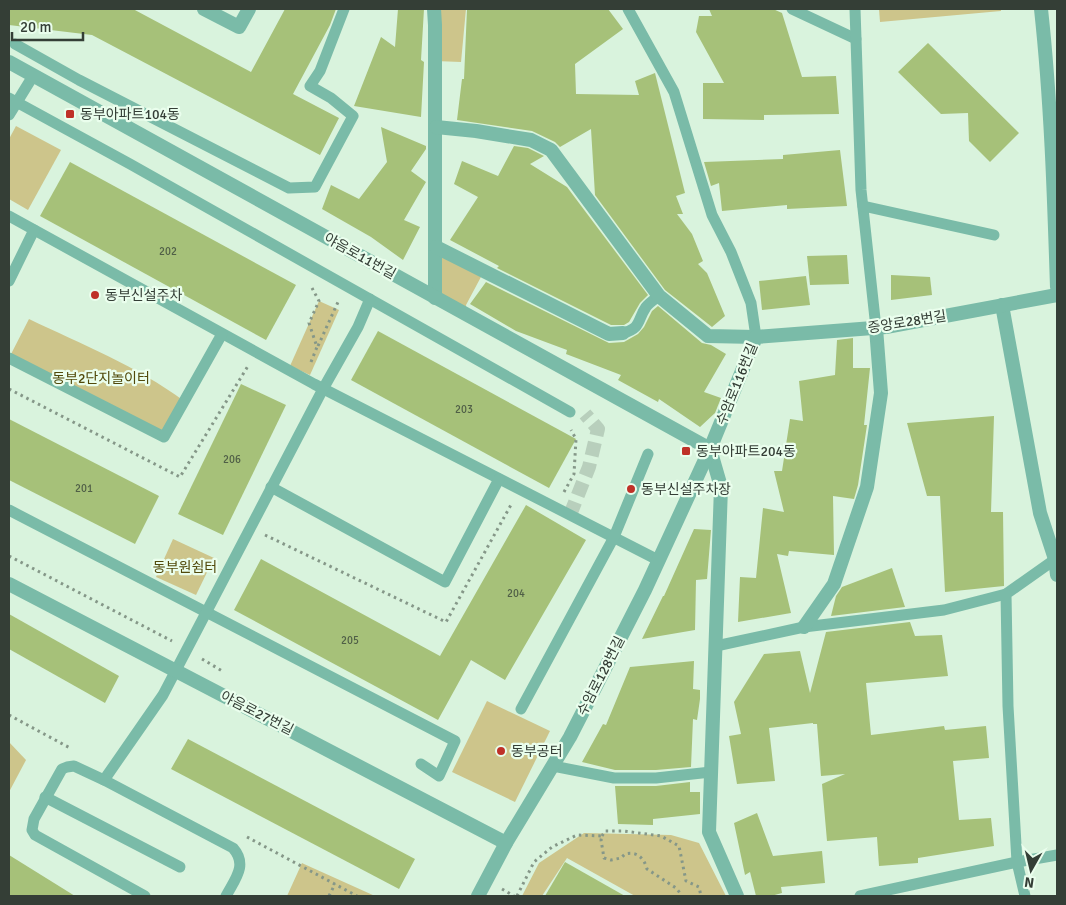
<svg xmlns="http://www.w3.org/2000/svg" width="1066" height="905" font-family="Signika,'Noto Sans KR',sans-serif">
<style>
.green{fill:#cdc58b}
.building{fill:#a6c179}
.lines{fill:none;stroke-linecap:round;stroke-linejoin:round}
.minor-tunnel{stroke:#b8cfbc;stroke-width:14;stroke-dasharray:14 7;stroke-linecap:butt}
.path{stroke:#859788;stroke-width:3;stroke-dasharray:2.5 4;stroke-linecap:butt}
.service{stroke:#7abba8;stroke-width:11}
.minor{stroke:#7abba8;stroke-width:14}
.tertiary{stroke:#7abba8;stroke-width:14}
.poi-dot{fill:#bf3128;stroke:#eafeed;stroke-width:2}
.labels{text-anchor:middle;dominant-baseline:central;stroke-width:4.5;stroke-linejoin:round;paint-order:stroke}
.number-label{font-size:11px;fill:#505f47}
.poi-label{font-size:14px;fill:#343e36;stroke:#eafeed;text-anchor:start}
.street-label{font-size:14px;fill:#343e36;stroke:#eafeed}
.park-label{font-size:14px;fill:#51490a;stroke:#eafeed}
</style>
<rect width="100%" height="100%" fill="#d9f3dd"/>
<g class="green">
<polygon points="434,9 466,9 461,62 435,61"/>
<polygon points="879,9 1001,9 1001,11 880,22"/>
<polygon points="16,126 61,150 28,210 9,199 9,139"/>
<polygon points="436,252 482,275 466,305 467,315 435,298"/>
<polygon points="319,301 339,310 310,375 290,366"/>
<path d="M 29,319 C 81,344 137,366 184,401 L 165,436 L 9,358 Z"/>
<polygon points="173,539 214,558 196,595 156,577"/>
<polygon points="487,701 550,731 515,802 452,772"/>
<polygon points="9,742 26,760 9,792"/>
<polygon points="584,833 671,835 699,843 726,896 635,896 567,858 542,896 522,896 539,863"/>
<polygon points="302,863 304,864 375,896 287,896"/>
</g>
<g class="building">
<polygon points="9,9 133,9 251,72 285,9 336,9 330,25 293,94 339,118 320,155 92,35 9,25"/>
<polygon points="398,9 424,9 421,60 424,62 421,117 354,106 381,37 395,47"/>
<polygon points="467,9 608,9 623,29 575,64 576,94 639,95 635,81 655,73 685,193 676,196 683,214 677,214 692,234 703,261 698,264 707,273 725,316 712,327 665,290 595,195 591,129 560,147 555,142 532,131 457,120 462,79 464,79"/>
<polygon points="709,9 773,9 782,13 802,77 836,76 839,114 764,115 764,120 703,119 703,83 724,83 696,32 699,16 712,16"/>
<polygon points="928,43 1019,133 990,162 969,141 968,113 941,114 898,72"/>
<polygon points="381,127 426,146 426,149 411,171 426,182 404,220 420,227 403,260 371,237 322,209 331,185 359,199 387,162"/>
<polygon points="514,146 528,148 544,156 530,164 567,187 648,295 640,303 629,322 624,325 611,325 497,268 499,266 450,240 478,197 454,184 462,161 498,176"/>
<polygon points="840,150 847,206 787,209 787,205 722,211 719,183 711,186 704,162 783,159 783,155"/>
<polygon points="70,162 296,285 266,340 40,216"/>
<polygon points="847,255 849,284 810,285 807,256"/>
<polygon points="891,275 930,277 932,295 891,300"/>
<polygon points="806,276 810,305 762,310 759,281"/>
<polygon points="486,282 609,343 624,342 638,334 644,327 652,311 658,306 702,343 711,345 726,354 704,392 721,398 715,413 700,427 659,399 658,402 618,380 621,375 566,354 567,350 516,331 470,304"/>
<polygon points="378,331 576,439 549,488 351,380"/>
<polygon points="853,338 853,368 870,368 864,425 867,425 858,485 854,499 833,496 834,555 789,551 788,556 777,554 791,613 738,622 740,577 756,578 763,508 784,512 774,471 782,471 790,419 803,421 799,381 835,375 837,340"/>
<polygon points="241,384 286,405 223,535 178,514"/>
<polygon points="994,416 991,512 1003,512 1004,586 945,592 940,496 927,496 907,423"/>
<polygon points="9,419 159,496 135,544 9,480"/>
<polygon points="526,505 586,540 505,680 471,660 438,720 234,610 261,559 440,656"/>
<polygon points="694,529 711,530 707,579 696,580 695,630 642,639 663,596 664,596"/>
<polygon points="892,568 905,607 831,616 836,596 842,587"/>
<polygon points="9,614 119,676 105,703 9,649"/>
<polygon points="910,622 915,636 942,635 948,676 866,683 871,735 944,726 945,730 986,726 989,758 953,761 959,820 991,818 994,846 918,858 918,863 879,866 877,837 827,841 822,784 845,774 821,776 817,724 813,724 813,723 769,728 775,781 737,784 729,736 741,734 734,702 764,654 800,651 810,693 826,632"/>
<polygon points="694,661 693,689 700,690 700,699 697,720 693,719 691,767 656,770 615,770 582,762 603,724 606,725 630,667"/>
<polygon points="188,739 415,859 399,889 171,769"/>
<polygon points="690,782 690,792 700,792 700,814 653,819 653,825 618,824 615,786 656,786"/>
<polygon points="757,813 773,856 822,851 825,883 781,887 782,893 771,896 756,896 750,872 745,875 734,823"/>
<polygon points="9,855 75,896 9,896"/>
<polygon points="565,862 625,896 545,896"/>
</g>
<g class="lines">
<polyline class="minor-tunnel" points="570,515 589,467 598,429 585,414"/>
<g class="path">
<polyline points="318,346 338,302"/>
<polyline points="311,362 317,347 309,323 319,301 312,288"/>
<polyline points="9,389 180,477 248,366"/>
<polyline points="564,492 574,474 576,439 571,430"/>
<polyline points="265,535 446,622 512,503"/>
<polyline points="9,556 172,641"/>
<polyline points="202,659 224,672"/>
<polyline points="9,715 70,748"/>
<polyline points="602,836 605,831 624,831 661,836 679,846 686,881 699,887 701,896"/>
<polyline points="247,837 357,896"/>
<polyline points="502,889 514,896"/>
<polyline points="329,896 335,884"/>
<path d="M 517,896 L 534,862 L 552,847 L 577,835 L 602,836 L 601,840 L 604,858 L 611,860 L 621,858 L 625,854 C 637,851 644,858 647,869 L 676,888 L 680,893 L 680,896"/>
</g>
<g class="service">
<polyline points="628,9 674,92 712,215 731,252 751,303 756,337"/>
<polyline points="792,9 856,39"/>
<polyline points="855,9 861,190 876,328"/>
<polyline points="15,44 79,80 289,188 315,187 353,116 331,98 310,86 320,71 344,9"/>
<polyline points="9,98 130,164 570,412"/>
<polyline points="9,115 33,76"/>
<polyline points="863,206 994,235"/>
<polyline points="9,216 314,384 658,560"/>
<polyline points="9,281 34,230"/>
<path d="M 623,333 C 642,328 637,320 646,307 C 649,303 655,299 659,296"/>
<polyline points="9,358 164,437 222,334"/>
<polyline points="271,487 445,582 499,479"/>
<polyline points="9,510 455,741 439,776 421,764"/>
<polyline points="1057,558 1006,594 1008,706 1017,862 1057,855"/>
<polyline points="716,646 804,627 944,610 1006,594"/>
<polyline points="521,709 614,537 648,454"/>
<polyline points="553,766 614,778 656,778 711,772"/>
<polyline points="104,780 163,695 323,389 358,327 370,299"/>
<polyline points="45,797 180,867"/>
<path d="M 145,896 L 35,835 L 32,830 L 34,819 L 62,769 L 67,767 L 74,766 L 104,780 L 233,848 C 248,865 235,879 226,896"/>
<polyline points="860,896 1017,862 1025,896"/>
</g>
<g class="minor">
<polyline points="204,9 239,27 249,9"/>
<polyline points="434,9 435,25 435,298"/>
<path d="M 1041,9 C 1051,101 1054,194 1057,287"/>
<polyline points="436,127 476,131 531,140 551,150 659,296 708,336 756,337"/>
<polyline points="436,247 609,334 623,333"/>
<polyline points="1002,305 1040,513 1055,559 1057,575"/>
<polyline points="710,449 721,487 709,832 737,896"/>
<polyline points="9,584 506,843"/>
<polyline points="804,627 834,584 867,487 881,393 876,328"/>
</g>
<g class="tertiary">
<polyline points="9,62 710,449"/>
<polyline points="478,896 506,843 570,737 645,590 710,449 756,337 886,327 1057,295"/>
</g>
</g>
<g class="poi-dot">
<rect x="65" y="109" width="10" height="10" rx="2.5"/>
<circle cx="95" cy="295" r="5"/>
<rect x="681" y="446" width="10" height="10" rx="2.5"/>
<circle cx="631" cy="489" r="5"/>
<circle cx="501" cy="751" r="5"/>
</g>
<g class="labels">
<g class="number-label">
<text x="168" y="251">202</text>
<text x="464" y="409">203</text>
<text x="232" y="459">206</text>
<text x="84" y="488">201</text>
<text x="516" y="593">204</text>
<text x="350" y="640">205</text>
</g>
<g class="poi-label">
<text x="80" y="114">동부아파트104동</text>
<text x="105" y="295">동부신설주차</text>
<text x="696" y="451">동부아파트204동</text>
<text x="641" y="489">동부신설주차장</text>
<text x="511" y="751">동부공터</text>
</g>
<g class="street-label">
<text transform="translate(360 256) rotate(29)">야음로11번길</text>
<text transform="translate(907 322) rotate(-9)">중앙로28번길</text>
<text transform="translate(737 384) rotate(-68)">수암로116번길</text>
<text transform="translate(601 676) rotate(-63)">수암로128번길</text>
<text transform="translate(257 713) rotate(27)">야음로27번길</text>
</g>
<g class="park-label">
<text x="101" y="378">동부2단지놀이터</text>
<text x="185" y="567">동부원쉼터</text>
</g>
</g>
<rect width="1066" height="905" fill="none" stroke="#343e36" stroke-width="20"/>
<g transform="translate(1031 870) rotate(188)" stroke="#eafeed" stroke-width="4" paint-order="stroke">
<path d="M0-4L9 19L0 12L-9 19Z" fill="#343e36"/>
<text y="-8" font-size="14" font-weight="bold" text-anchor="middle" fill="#343e36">N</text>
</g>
<path d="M12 32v8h71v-8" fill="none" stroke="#343e36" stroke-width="2.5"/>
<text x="20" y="32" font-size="15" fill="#343e36" stroke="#eafeed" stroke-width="4" paint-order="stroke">20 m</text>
</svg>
